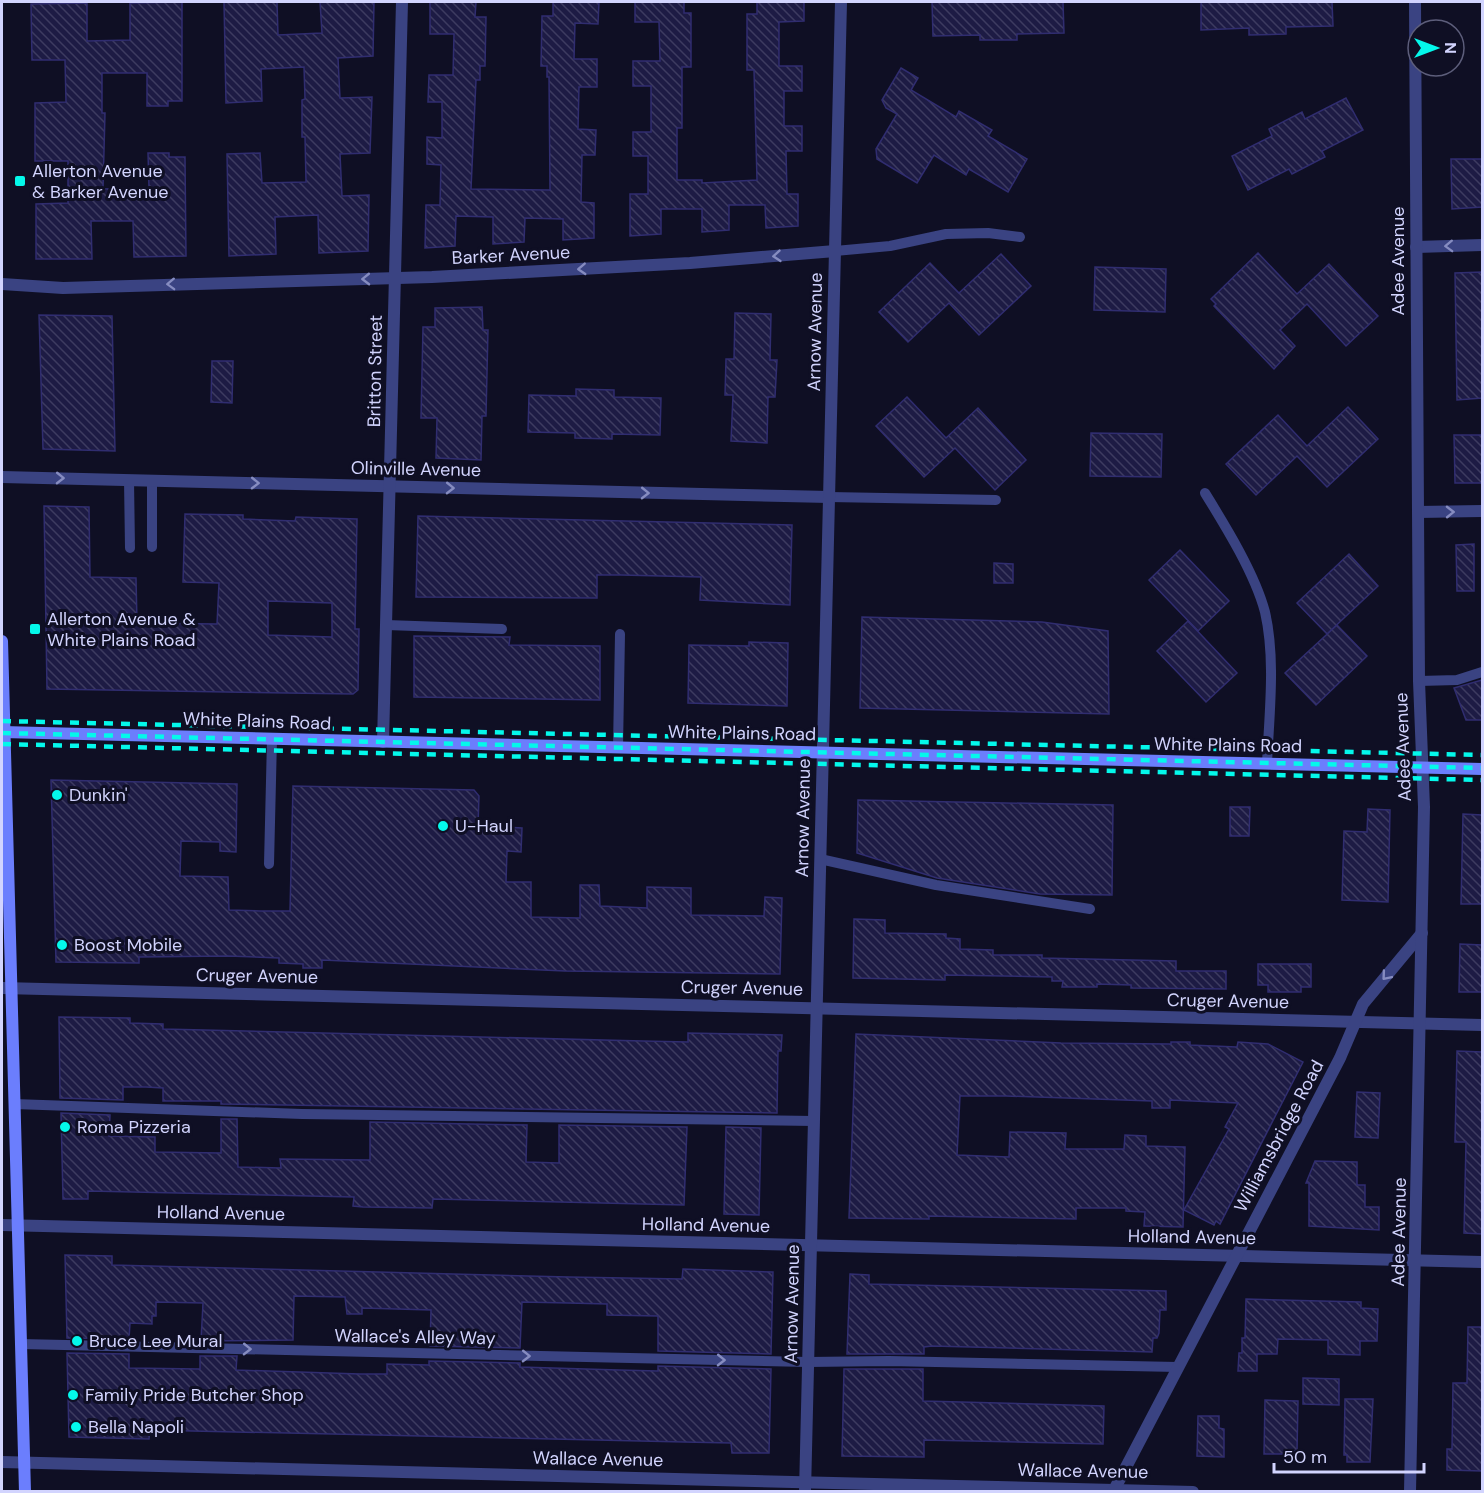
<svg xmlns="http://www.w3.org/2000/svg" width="1484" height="1493" font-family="'DM Sans',sans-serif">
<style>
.building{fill:url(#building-back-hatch);stroke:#302d70;stroke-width:1.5;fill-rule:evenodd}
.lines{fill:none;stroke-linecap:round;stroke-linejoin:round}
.service{stroke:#3a4382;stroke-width:10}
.minor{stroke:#3a4382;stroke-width:12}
.secondary{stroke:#6b7efd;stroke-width:12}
.rail{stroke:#04f8eb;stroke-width:4.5;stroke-dasharray:9 8;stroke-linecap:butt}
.oneway{stroke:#868cc0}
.poi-dot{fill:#04f8eb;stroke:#0f0f24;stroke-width:2}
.labels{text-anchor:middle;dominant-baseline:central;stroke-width:6;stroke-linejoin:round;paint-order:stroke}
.poi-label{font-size:18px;fill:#d2d4fe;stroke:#0f0f24;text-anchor:start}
.street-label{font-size:18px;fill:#d2d4fe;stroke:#0f0f24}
</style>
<defs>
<pattern id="building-back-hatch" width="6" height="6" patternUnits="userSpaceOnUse" patternTransform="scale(1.5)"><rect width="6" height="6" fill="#1d1b44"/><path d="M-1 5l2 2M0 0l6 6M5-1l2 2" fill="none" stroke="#3d3b60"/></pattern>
</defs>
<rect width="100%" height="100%" fill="#0f0f24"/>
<g class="building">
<polygon points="182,2 182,101 168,101 168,106 147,106 147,73 102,73 102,113 105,113 103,189 149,188 148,153 169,153 169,157 185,157 186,256 134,257 133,221 91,221 92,259 36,259 36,204 68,203 68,161 35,161 35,103 66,102 65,60 32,60 31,4 87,3 87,41 130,40 130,3"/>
<polygon points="224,2 277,2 278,35 322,33 320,2 374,2 373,56 338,58 340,98 372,97 370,153 340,154 342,196 369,195 368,251 319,253 318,215 275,217 276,254 229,256 227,154 260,153 262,183 306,182 305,137 302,137 302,100 305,99 304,67 261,69 262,101 226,103"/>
<polygon points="430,2 476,2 475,17 486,17 485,66 480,66 480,80 476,80 471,189 550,190 549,77 547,77 547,66 541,66 542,16 553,16 553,2 599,2 598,24 575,23 574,59 597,59 597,87 579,87 578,129 596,130 595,155 582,155 581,202 594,203 594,238 563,240 563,219 525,218 524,242 493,244 493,217 456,216 455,246 425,248 426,205 440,205 441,165 427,164 427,137 442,138 442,102 428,102 429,75 453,75 454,34 430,34"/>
<polygon points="635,2 684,2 684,13 691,13 691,67 682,67 682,128 677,128 677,180 702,180 702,183 757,180 754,70 747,70 747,14 757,14 757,2 804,2 804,21 779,22 779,66 802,66 802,91 784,91 784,126 802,126 802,151 786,151 787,194 798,194 798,226 766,228 765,205 729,205 729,230 702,232 702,209 661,209 661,234 630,236 630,194 648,194 648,156 633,156 633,132 651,132 651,86 633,86 633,61 660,61 659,22 635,22"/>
<polygon points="932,2 1063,2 1064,33 1017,34 1017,40 980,40 980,35 933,36"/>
<polygon points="1201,2 1332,2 1333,26 1286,27 1286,34 1249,35 1249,28 1201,30"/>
<polygon points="901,68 918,78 911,90 956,117 959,111 992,130 988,136 1027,159 1008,192 969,169 966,175 934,155 917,183 877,159 876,149 897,114 886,108 882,100"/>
<polygon points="1346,98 1363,130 1322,151 1325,157 1292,174 1289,169 1248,190 1232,156 1272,136 1269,129 1302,112 1305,119"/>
<polygon points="1451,159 1482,159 1482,207 1452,209"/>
<polygon points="1258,253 1297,294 1329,264 1378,316 1346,346 1307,304 1280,330 1295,346 1274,369 1214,306 1216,304 1211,299"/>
<polygon points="1001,254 1031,286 979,335 949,303 908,342 879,312 930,263 959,293"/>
<polygon points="1095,267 1166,269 1165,312 1094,310"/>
<polygon points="1482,272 1482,398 1457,400 1455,273"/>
<polygon points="482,307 483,330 488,330 486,416 482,416 481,460 436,458 437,418 421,418 423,327 435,327 435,308"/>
<polygon points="735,313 771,314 770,360 777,360 775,397 768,397 767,443 731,441 733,395 725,395 726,359 734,359"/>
<polygon points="39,315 112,316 115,451 43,449"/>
<polygon points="212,361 233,361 232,403 211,402"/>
<polygon points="576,389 614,390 614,397 661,398 660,435 612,434 612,439 575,438 575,433 528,432 529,395 576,396"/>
<polygon points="907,397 946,438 978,408 1026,460 995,490 955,448 924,477 876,426"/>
<polygon points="1348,407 1378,439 1327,487 1297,456 1256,495 1226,464 1278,415 1307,446"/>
<polygon points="1091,433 1162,434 1161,477 1090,476"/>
<polygon points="1454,435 1482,435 1482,483 1455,483"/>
<path d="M 44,506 L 89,507 L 90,577 L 136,578 L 137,623 L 217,624 L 219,583 L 183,582 L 185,514 L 243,515 L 243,519 L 295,521 L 296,517 L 357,519 L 355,629 L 359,629 L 358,690 L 353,694 L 47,689 ZM 268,601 L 332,603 L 332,637 L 268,635 Z"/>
<polygon points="418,516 792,525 790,605 700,600 701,577 621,575 597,575 597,598 416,597"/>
<polygon points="1474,544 1474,591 1457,591 1456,545"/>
<polygon points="1180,550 1229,601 1198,631 1149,580"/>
<polygon points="1349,554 1378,586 1327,634 1297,603"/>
<polygon points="994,563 1013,564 1013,583 994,583"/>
<polygon points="862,617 1042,622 1108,631 1109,714 860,708"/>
<polygon points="1188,621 1237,673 1206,702 1157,651"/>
<polygon points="1337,625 1367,656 1316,705 1285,673"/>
<polygon points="414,636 510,637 509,645 600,646 600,700 414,697"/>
<polygon points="749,642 788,643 787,706 688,703 689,645 749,646"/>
<polygon points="1482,680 1482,720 1466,720 1454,688"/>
<polygon points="51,780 237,784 236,852 220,851 220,842 181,841 180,876 228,877 229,910 260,911 290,911 293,786 474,790 479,796 478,826 522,828 521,852 507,851 506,882 531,882 531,917 580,918 580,885 599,885 600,906 647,908 647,887 691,888 691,915 764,916 765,897 782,898 780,974 565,971 322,960 322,968 303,968 303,964 279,963 279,958 228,956 139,957 139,963 56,962"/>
<polygon points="858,800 1113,805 1112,895 1040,894 937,878 857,853"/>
<polygon points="1230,807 1250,807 1249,836 1230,836"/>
<polygon points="1368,809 1390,810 1388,902 1342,900 1344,831 1367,832"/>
<polygon points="1463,814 1482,815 1482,904 1461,904"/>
<polygon points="854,919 885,920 885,933 946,934 946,938 960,939 960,949 993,950 993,955 1042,955 1042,958 1176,961 1176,971 1226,971 1226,989 1131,988 1131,985 1097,984 1097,987 1062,987 1063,981 1052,981 1052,977 945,975 945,980 853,978"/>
<polygon points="1460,944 1482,945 1482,992 1459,992"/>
<polygon points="1258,964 1311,964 1311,987 1301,987 1301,992 1268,992 1268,985 1258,985"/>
<polygon points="59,1017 130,1018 130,1023 163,1024 163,1029 643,1041 688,1042 688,1033 782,1035 781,1051 778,1051 777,1113 221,1104 221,1101 163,1101 163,1088 146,1087 123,1087 123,1100 60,1098"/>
<polygon points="856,1034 1061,1043 1171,1044 1171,1042 1190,1042 1190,1045 1237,1047 1238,1042 1268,1044 1303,1062 1220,1224 1216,1221 1214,1225 1184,1210 1229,1129 1225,1127 1238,1103 1170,1100 1170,1108 1152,1108 1152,1101 1006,1096 960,1096 957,1155 1009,1157 1010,1132 1066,1133 1065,1149 1124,1149 1125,1135 1146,1136 1146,1146 1185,1147 1183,1227 1144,1226 1145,1212 1126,1211 1126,1208 1076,1208 1076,1219 929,1216 929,1219 849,1218"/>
<polygon points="1457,1051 1482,1052 1482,1234 1464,1233 1466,1142 1455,1142"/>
<polygon points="1357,1092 1380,1093 1378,1138 1355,1137"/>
<polygon points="61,1113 110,1115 109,1136 155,1137 155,1152 221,1153 221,1119 237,1119 238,1167 281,1168 280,1159 370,1160 370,1122 527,1125 526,1162 559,1163 559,1125 687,1127 684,1205 433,1199 432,1208 363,1207 353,1206 354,1197 88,1191 88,1199 63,1199"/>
<polygon points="726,1127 761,1128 759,1215 724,1214"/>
<polygon points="1315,1161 1357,1162 1357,1185 1365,1185 1365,1207 1379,1207 1379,1230 1309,1226 1309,1183 1306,1183"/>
<polygon points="65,1255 112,1256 112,1265 569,1277 682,1279 683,1269 773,1272 771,1354 658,1351 658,1316 607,1315 607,1304 568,1303 522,1302 520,1348 430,1346 431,1310 362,1308 362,1314 347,1314 345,1297 294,1296 293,1340 201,1341 203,1303 156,1302 156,1316 152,1316 152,1324 130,1323 129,1339 67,1338"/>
<polygon points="850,1274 869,1275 869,1284 1166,1291 1166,1310 1160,1310 1159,1333 1157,1338 1153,1338 1152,1352 932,1346 924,1347 924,1354 847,1354"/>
<polygon points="1246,1299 1361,1302 1361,1308 1378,1309 1377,1341 1360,1341 1360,1355 1328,1354 1328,1340 1278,1339 1277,1354 1257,1354 1257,1371 1238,1371 1239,1353 1242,1353 1242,1338 1245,1338"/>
<polygon points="1468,1327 1482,1327 1482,1471 1447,1470 1447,1449 1452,1449 1453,1383 1467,1383"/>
<polygon points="67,1353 129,1354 129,1368 200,1369 200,1356 237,1356 236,1370 360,1374 387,1374 387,1364 429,1365 429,1361 520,1363 520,1367 619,1370 658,1371 658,1366 771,1369 769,1453 732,1453 731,1443 684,1442 150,1430 149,1439 69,1437"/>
<polygon points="844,1369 923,1369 923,1401 1104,1406 1103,1444 924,1440 924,1457 842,1456"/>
<polygon points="1303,1378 1339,1379 1339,1405 1303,1404"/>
<polygon points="1345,1399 1373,1399 1370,1462 1347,1462 1347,1455 1344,1455"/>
<polygon points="1265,1400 1298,1401 1297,1451 1285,1451 1285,1454 1264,1454"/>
<polygon points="1198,1416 1219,1416 1219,1428 1224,1429 1224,1457 1197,1456"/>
</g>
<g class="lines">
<g class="service">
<polyline points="835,251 890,246 946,234 988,233 1020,237"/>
<polyline points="129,480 130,548"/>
<polyline points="152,481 152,547"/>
<path d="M 1205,493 C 1226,527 1255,574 1265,612 C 1276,660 1269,715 1267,764"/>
<polyline points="829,497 996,500"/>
<polyline points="386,625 502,629"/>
<polyline points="1419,681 1457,680 1482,672"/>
<polyline points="618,748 620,634"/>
<polyline points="820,859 936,885 1090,909"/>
<polyline points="269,864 272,739"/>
<polyline points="14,1104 302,1114 814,1121"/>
<polyline points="21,1344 808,1362 889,1361 1178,1367"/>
</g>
<g class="minor">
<polyline points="1416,247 1482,245"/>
<polyline points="2,284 63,288 432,277 690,263 835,251"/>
<polyline points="2,477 829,497"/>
<polyline points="1418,512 1482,511"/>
<polyline points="383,742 402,2"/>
<polyline points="2,988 1482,1025"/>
<polyline points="2,1225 1482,1262"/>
<polyline points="2,1462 1193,1492"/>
<polyline points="805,1492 841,2"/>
<polyline points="1113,1492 1340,1058 1363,1004 1422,933"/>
<polyline points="1410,1492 1424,807 1419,681 1415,2"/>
</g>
<g class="secondary">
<polyline points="2,641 25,1492"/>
<polyline points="2,732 1482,769"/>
</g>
<g class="rail">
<polyline points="2,721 1482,755"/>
<polyline points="2,733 1482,768"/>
<polyline points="2,744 1482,780"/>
</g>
</g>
<defs><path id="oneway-chevron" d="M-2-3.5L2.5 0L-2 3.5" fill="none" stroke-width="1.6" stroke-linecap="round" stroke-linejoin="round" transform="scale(1.5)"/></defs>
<g class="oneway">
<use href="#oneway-chevron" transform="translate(1449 246) rotate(178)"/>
<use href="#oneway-chevron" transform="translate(777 256) rotate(175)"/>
<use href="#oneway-chevron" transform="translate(582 269) rotate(177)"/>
<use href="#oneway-chevron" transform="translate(366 279) rotate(179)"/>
<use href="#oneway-chevron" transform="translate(171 284) rotate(178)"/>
<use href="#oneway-chevron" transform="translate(60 478) rotate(1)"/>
<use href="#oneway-chevron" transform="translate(255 483) rotate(1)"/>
<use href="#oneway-chevron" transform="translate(450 488) rotate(1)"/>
<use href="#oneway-chevron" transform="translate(645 493) rotate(1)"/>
<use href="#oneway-chevron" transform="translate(1450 512) rotate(-1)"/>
<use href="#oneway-chevron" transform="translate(1386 976) rotate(130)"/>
<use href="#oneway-chevron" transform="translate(247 1349) rotate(1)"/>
<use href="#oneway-chevron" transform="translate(526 1356) rotate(1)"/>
<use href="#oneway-chevron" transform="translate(721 1360) rotate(1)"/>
</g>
<g class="poi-dot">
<rect x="14" y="175" width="12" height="12" rx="3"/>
<rect x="29" y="623" width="12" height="12" rx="3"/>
<circle cx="57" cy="795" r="6"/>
<circle cx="443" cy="826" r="6"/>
<circle cx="62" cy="945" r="6"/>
<circle cx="65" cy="1127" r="6"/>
<circle cx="77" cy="1341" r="6"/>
<circle cx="73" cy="1395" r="6"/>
<circle cx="76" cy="1427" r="6"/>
</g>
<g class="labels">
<g class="poi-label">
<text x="32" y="171">Allerton Avenue<tspan x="32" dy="21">&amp; Barker Avenue</tspan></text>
<text x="47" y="619">Allerton Avenue &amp;<tspan x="47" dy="21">White Plains Road</tspan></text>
<text x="69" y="795">Dunkin'</text>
<text x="455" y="826">U-Haul</text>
<text x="74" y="945">Boost Mobile</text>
<text x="77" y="1127">Roma Pizzeria</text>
<text x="89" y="1341">Bruce Lee Mural</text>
<text x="85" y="1395">Family Pride Butcher Shop</text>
<text x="88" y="1427">Bella Napoli</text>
</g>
<g class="street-label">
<text transform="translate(511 255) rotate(-3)">Barker Avenue</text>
<text transform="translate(1398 261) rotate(-90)">Adee Avenue</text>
<text transform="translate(815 332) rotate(-89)">Arnow Avenue</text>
<text transform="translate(375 371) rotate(-89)">Britton Street</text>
<text transform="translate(416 469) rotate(1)">Olinville Avenue</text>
<text transform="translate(257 721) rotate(2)">White Plains Road</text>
<text transform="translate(742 733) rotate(1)">White Plains Road</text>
<text transform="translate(1228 745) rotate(1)">White Plains Road</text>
<text transform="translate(1403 747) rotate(-92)">Adee Avenue</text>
<text transform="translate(803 818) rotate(-89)">Arnow Avenue</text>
<text transform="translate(257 976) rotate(1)">Cruger Avenue</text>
<text transform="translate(742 988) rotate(1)">Cruger Avenue</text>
<text transform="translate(1228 1001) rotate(1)">Cruger Avenue</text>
<text transform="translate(1279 1136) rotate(-62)">Williamsbridge Road</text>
<text transform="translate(221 1213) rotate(1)">Holland Avenue</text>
<text transform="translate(706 1225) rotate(1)">Holland Avenue</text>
<text transform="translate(1399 1232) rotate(-89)">Adee Avenue</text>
<text transform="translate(1192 1237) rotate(1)">Holland Avenue</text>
<text transform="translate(792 1304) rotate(-89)">Arnow Avenue</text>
<text transform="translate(415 1337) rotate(1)">Wallace's Alley Way</text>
<text transform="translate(598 1459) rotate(1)">Wallace Avenue</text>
<text transform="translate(1083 1471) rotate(1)">Wallace Avenue</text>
</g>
</g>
<rect width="1484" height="1493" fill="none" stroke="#d2d4fe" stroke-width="6"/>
<g transform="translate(1436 48) rotate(90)"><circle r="28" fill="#0f0f24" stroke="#5d5e7b" stroke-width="1.5"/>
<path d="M0-4.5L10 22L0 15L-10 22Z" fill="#04f8eb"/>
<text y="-9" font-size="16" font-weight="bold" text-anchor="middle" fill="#d2d4fe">N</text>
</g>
<path d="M1274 1463v9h150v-9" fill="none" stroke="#d2d4fe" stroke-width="3"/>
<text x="1283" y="1463" font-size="18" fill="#d2d4fe" stroke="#0f0f24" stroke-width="4.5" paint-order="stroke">50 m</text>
</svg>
